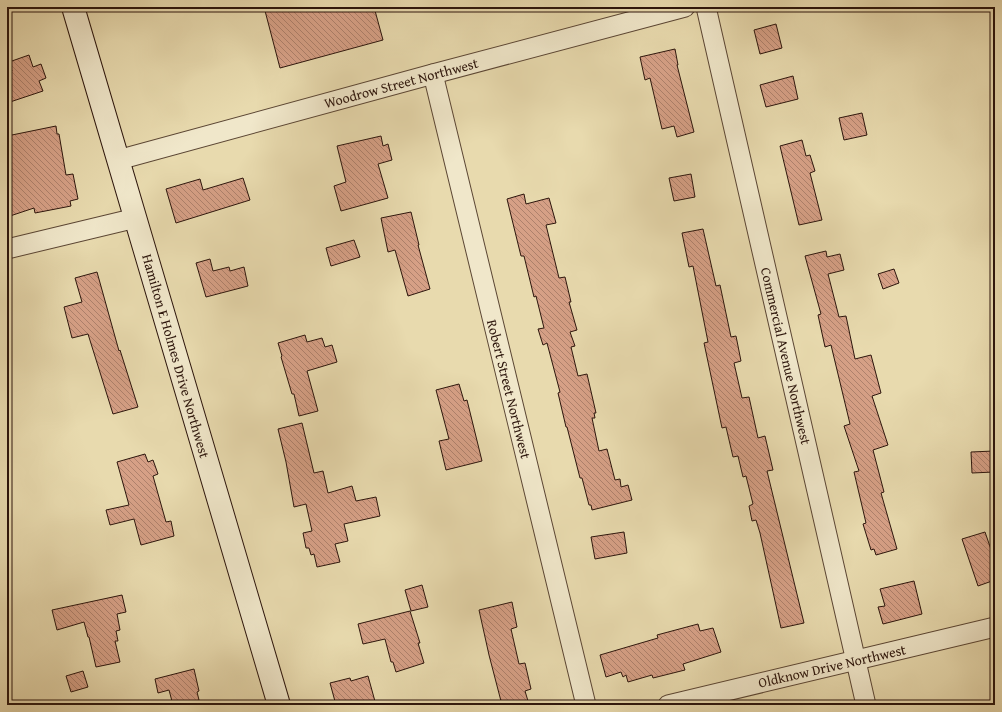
<svg xmlns="http://www.w3.org/2000/svg" width="1002" height="712" font-family="'Gentium Book Plus',serif">
<style>
.building{fill:url(#building-back-hatch);stroke:#2c150c}
.lines{fill:none;stroke-linecap:round;stroke-linejoin:round}
.minor-casing{stroke:#5b4634;stroke-width:21}
.secondary-casing{stroke:#2c150c;stroke-width:24}
.minor{stroke:#f0e7ca;stroke-width:19}
.secondary{stroke:#f0e7ca;stroke-width:22}
.labels{text-anchor:middle;dominant-baseline:central;stroke-width:3.5;stroke-linejoin:round;paint-order:stroke}
.street-label{font-size:14px;fill:#2c150c;stroke:#f0e7ca}
</style>
<defs>
<pattern id="building-back-hatch" width="6" height="6" patternUnits="userSpaceOnUse"><rect width="6" height="6" fill="#d6a086"/><path d="M-1 5l2 2M0 0l6 6M5-1l2 2" fill="none" stroke="#ae816c"/></pattern>
</defs>
<rect width="100%" height="100%" fill="#e8daae"/>
<filter id="stains"><feTurbulence type="fractalNoise" baseFrequency=".005" numOctaves="4"/><feColorMatrix values="0 0 0 0 .2 0 0 0 0 .09 0 0 0 0 .02 0 0 0 .5 -.17"/></filter>
<radialGradient id="worn" r=".72"><stop offset=".6" stop-color="#630" stop-opacity="0"/><stop offset="1" stop-color="#630" stop-opacity=".3"/></radialGradient>
<g class="building">
<polygon points="264,7 374,7 383,40 280,68"/>
<polygon points="776,24 782,48 760,54 754,30"/>
<polygon points="675,49 678,65 677,65 694,132 677,137 674,126 662,129 650,78 645,80 640,57"/>
<polygon points="29,55 33,67 41,64 46,78 39,81 43,91 7,103 7,73 12,71 9,62"/>
<polygon points="793,76 798,99 766,107 760,85"/>
<polygon points="862,113 867,135 844,140 839,118"/>
<polygon points="56,126 57,134 59,134 66,175 73,174 78,199 70,201 71,206 35,213 34,208 7,217 7,136"/>
<polygon points="381,136 383,146 388,144 392,160 378,164 388,198 341,211 334,186 346,182 337,146"/>
<polygon points="802,140 806,156 810,155 815,171 810,173 822,220 799,225 780,146"/>
<polygon points="691,174 695,197 674,201 669,178"/>
<polygon points="243,178 250,200 176,223 166,189 200,179 203,190"/>
<polygon points="524,194 526,204 549,198 556,223 546,225 559,278 565,277 571,302 569,302 577,330 570,332 575,346 571,347 578,376 587,374 596,413 594,413 595,418 592,418 599,451 607,449 615,480 620,479 621,487 628,485 632,500 592,510 591,505 589,505 582,478 580,478 567,427 566,427 558,393 560,392 547,343 543,345 538,329 544,328 536,296 534,297 524,256 521,256 520,252 507,199"/>
<polygon points="411,212 419,245 418,245 430,289 408,296 395,250 388,252 381,218"/>
<polygon points="703,229 716,286 720,285 731,337 736,336 741,361 734,363 742,398 749,397 758,438 765,436 773,470 767,471 804,623 781,628 760,533 756,520 752,521 749,506 753,504 746,476 743,477 738,456 733,457 726,427 722,428 704,343 708,342 693,266 689,267 682,233"/>
<polygon points="354,240 360,257 331,266 326,248"/>
<polygon points="826,251 827,257 840,254 844,270 828,274 839,317 846,316 855,359 871,355 881,393 872,396 888,445 873,450 884,492 881,493 897,549 876,555 874,549 871,550 863,524 866,523 854,472 859,471 844,426 850,424 831,345 825,347 818,315 821,314 805,256"/>
<polygon points="210,259 213,271 229,267 230,271 244,267 248,286 206,297 196,263"/>
<polygon points="894,269 899,283 883,289 878,274"/>
<polygon points="97,272 119,351 120,350 138,407 113,414 88,334 72,338 64,307 82,302 75,278"/>
<polygon points="305,335 307,342 322,338 325,347 332,345 337,362 307,371 318,411 299,416 294,394 292,394 281,357 282,356 278,343"/>
<polygon points="459,384 464,401 467,400 482,461 446,470 439,441 449,439 436,390"/>
<polygon points="302,423 314,473 323,471 328,493 352,486 356,501 376,497 380,516 344,524 348,541 335,544 340,562 317,567 314,554 311,555 309,548 306,548 303,533 312,531 306,504 294,507 286,462 278,429"/>
<polygon points="994,451 994,472 972,473 971,452"/>
<polygon points="145,454 148,462 153,460 158,474 153,476 166,522 171,521 174,536 141,545 134,519 110,525 106,510 129,505 117,462"/>
<polygon points="624,532 627,553 595,559 591,537"/>
<polygon points="985,532 995,561 995,574 991,576 992,581 978,586 962,539"/>
<polygon points="914,581 922,614 883,624 878,607 885,606 880,589"/>
<polygon points="422,585 428,607 411,611 405,590"/>
<polygon points="122,595 126,612 117,614 120,630 116,631 118,641 115,641 120,662 96,667 89,637 88,637 84,622 57,630 52,610"/>
<polygon points="512,602 517,627 511,629 519,664 525,663 531,689 525,691 528,701 512,705 502,705 489,655 479,610"/>
<polygon points="410,611 420,643 418,643 424,663 396,672 393,662 391,662 385,639 363,644 358,624"/>
<polygon points="698,624 700,631 713,628 721,652 683,664 685,670 653,678 652,675 628,682 626,675 623,677 621,672 606,677 600,655 658,638 657,635"/>
<polygon points="194,669 199,691 197,692 199,700 180,705 173,705 169,690 158,693 155,679"/>
<polygon points="83,671 88,687 71,692 66,676"/>
<polygon points="368,676 376,705 336,705 330,683 350,678 351,681"/>
</g>
<g class="lines">
<g class="minor-casing">
<g id="minor">
<polyline points="706,7 866,705"/>
<polyline points="433,74 586,705"/>
<polyline points="118,160 433,74 685,7"/>
<polyline points="7,249 136,218"/>
<polyline points="668,705 995,627"/>
</g>
</g>
<g class="secondary-casing">
<polyline id="secondary" points="73,7 279,705"/>
</g>
<use href="#minor" class="minor"/>
<use href="#secondary" class="secondary"/>
</g>
<g class="labels">
<g class="street-label">
<text transform="translate(401 83) rotate(-15)">Woodrow Street Northwest</text>
<text transform="translate(176 356) rotate(74)">Hamilton E Holmes Drive Northwest</text>
<text transform="translate(786 356) rotate(77)">Commercial Avenue Northwest</text>
<text transform="translate(509 389) rotate(76)">Robert Street Northwest</text>
<text transform="translate(832 666) rotate(-13)">Oldknow Drive Northwest</text>
</g>
</g>
<rect width="1002" height="712" fill="none" stroke="#e8daae" stroke-width="24"/>
<rect x="8" y="8" width="986" height="696" fill="none" stroke="#2c150c" stroke-width="2"/>
<rect x="12" y="12" width="978" height="688" fill="none" stroke="#2c150c"/>
<rect width="100%" height="100%" filter="url(#stains)"/>
<rect width="100%" height="100%" fill="url(#worn)"/>
</svg>
